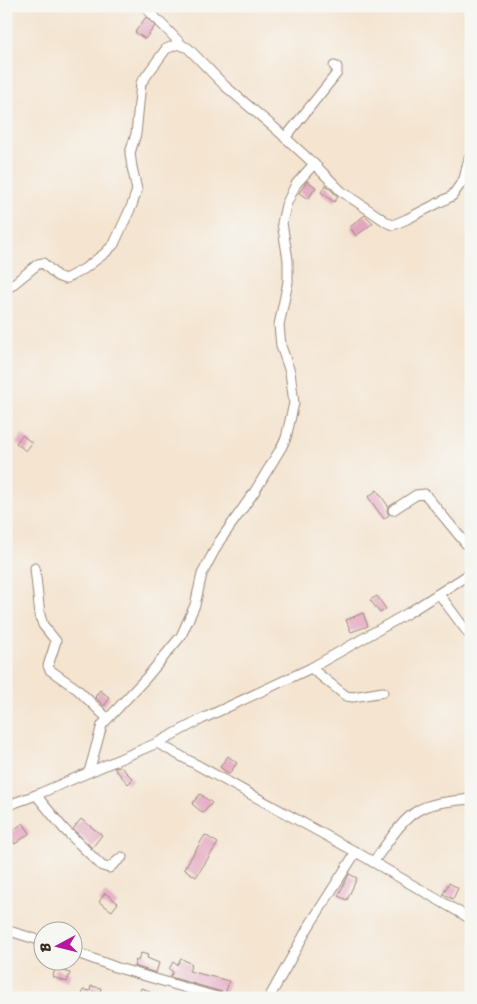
<svg xmlns="http://www.w3.org/2000/svg" width="477" height="1004" font-family="Sriracha,sans-serif">
<style>
.building{fill:#e4a5bf}
.lines{fill:none;stroke-linecap:round;stroke-linejoin:round}
.street-casing{stroke:#988777;stroke-width:11}
.street{stroke:#fff;stroke-width:9}
</style>
<rect width="100%" height="100%" fill="#f6f6f2"/>
<filter id="ink" filterUnits="userSpaceOnUse"><feTurbulence type="fractalNoise" baseFrequency=".02" numOctaves="2"/><feDisplacementMap in="SourceGraphic" scale="10" xChannelSelector="R" yChannelSelector="G"/><feConvolveMatrix kernelMatrix="1 2 1 2 8 2 1 2 1" color-interpolation-filters="sRGB"/></filter>
<filter id="wash" filterUnits="userSpaceOnUse"><feTurbulence type="fractalNoise" baseFrequency=".0096" numOctaves="4" result="noise"/><feDisplacementMap in="SourceGraphic" scale="20" xChannelSelector="R" yChannelSelector="G"/><feGaussianBlur stdDeviation="1.12" result="paint"/><feColorMatrix in="noise" values="0 0 0 0 0 0 0 0 0 0 0 0 0 0 0 0 0 1.4 0 .05"/><feComposite in="paint" operator="in"/></filter>
<g filter="url(#wash)">
<rect width="100%" height="100%" fill="#f4e4d0"/>
<g id="blocks">
<g class="building">
<polygon points="146,17 155,26 145,39 135,32"/>
<polygon points="307,181 316,187 308,199 299,193"/>
<polygon points="326,185 338,197 334,202 321,192"/>
<polygon points="365,215 373,223 356,236 350,227"/>
<polygon points="22,435 32,443 26,451 16,443"/>
<polygon points="377,490 388,506 387,511 389,515 384,519 368,497"/>
<polygon points="377,596 386,609 380,613 370,600"/>
<polygon points="363,613 368,626 351,632 346,620"/>
<polygon points="100,690 110,698 104,706 95,697"/>
<polygon points="228,756 237,763 229,774 220,767"/>
<polygon points="120,766 133,779 128,784 114,768"/>
<polygon points="200,794 212,803 203,813 192,804"/>
<polygon points="81,819 102,835 92,848 73,829"/>
<polygon points="23,823 30,833 15,844 8,834"/>
<polygon points="205,835 218,843 196,877 184,869"/>
<polygon points="349,874 357,878 347,900 338,896"/>
<polygon points="449,883 458,888 453,899 443,894"/>
<polygon points="105,893 118,903 112,911 99,902"/>
<polygon points="141,953 148,955 147,958 159,963 156,973 134,966 136,960 138,961"/>
<polygon points="181,958 192,965 189,971 229,981 225,995 222,992 170,977 173,972 169,969 173,962 177,965"/>
<polygon points="55,968 70,973 67,982 53,977"/>
<polygon points="91,986 101,988 99,998 82,998 83,990 90,991"/>
<polygon points="141,988 150,991 147,998 138,998"/>
</g>
</g>
</g>
<g filter="url(#ink)">
<use href="#blocks" fill-opacity="0" stroke="#988777" stroke-width="1"/>
<g class="lines">
<g class="street-casing">
<g id="street">
<polyline points="147,6 148,10 182,45"/>
<polyline points="285,138 337,73 337,67 334,66"/>
<polyline points="6,290 38,264 43,263 57,276 65,279 84,269 105,253 114,244 132,205 137,190 132,167 130,153 136,134 141,83 166,49 178,44 188,48 225,86 277,130 314,164 341,191 388,223 393,225 407,219 452,196 464,179 469,158 471,155"/>
<polyline points="393,510 416,495 425,494 471,550"/>
<polyline points="35,568 40,615 43,625 56,641 48,666 50,670 77,689 107,718"/>
<polyline points="439,594 471,637"/>
<polyline points="311,668 346,696 353,697 383,692"/>
<polyline points="157,743 356,852 471,919"/>
<polyline points="89,772 102,725 147,677 181,636 195,605 202,574 219,542 255,491 281,448 286,438 294,403 290,372 281,346 279,325 288,282 288,260 282,223 286,205 296,184 314,164"/>
<polyline points="36,795 64,829 102,866 109,868 122,857"/>
<polyline points="6,806 36,795 157,743 202,719 311,668 408,613 471,573"/>
<path d="M 373,862 C 386,846 399,822 417,811 C 431,802 454,801 471,799"/>
<polyline points="6,930 42,941"/>
<polyline points="72,951 115,967 220,998"/>
<polyline points="269,998 309,926 356,852"/>
</g>
</g>
<use href="#street" class="street"/>
</g>
</g>
<rect width="477" height="1004" fill="none" stroke="#f6f6f2" stroke-width="25"/>
<g transform="translate(58 946) rotate(263)"><circle r="24" fill="#f6f6f2" stroke="#aba49d"/>
<path d="M0-4L9 19L0 12L-9 19Z" fill="#b5179e"/>
<text y="-8" font-size="14" font-weight="bold" text-anchor="middle" fill="#3b2a1e">B</text>
</g>
</svg>
